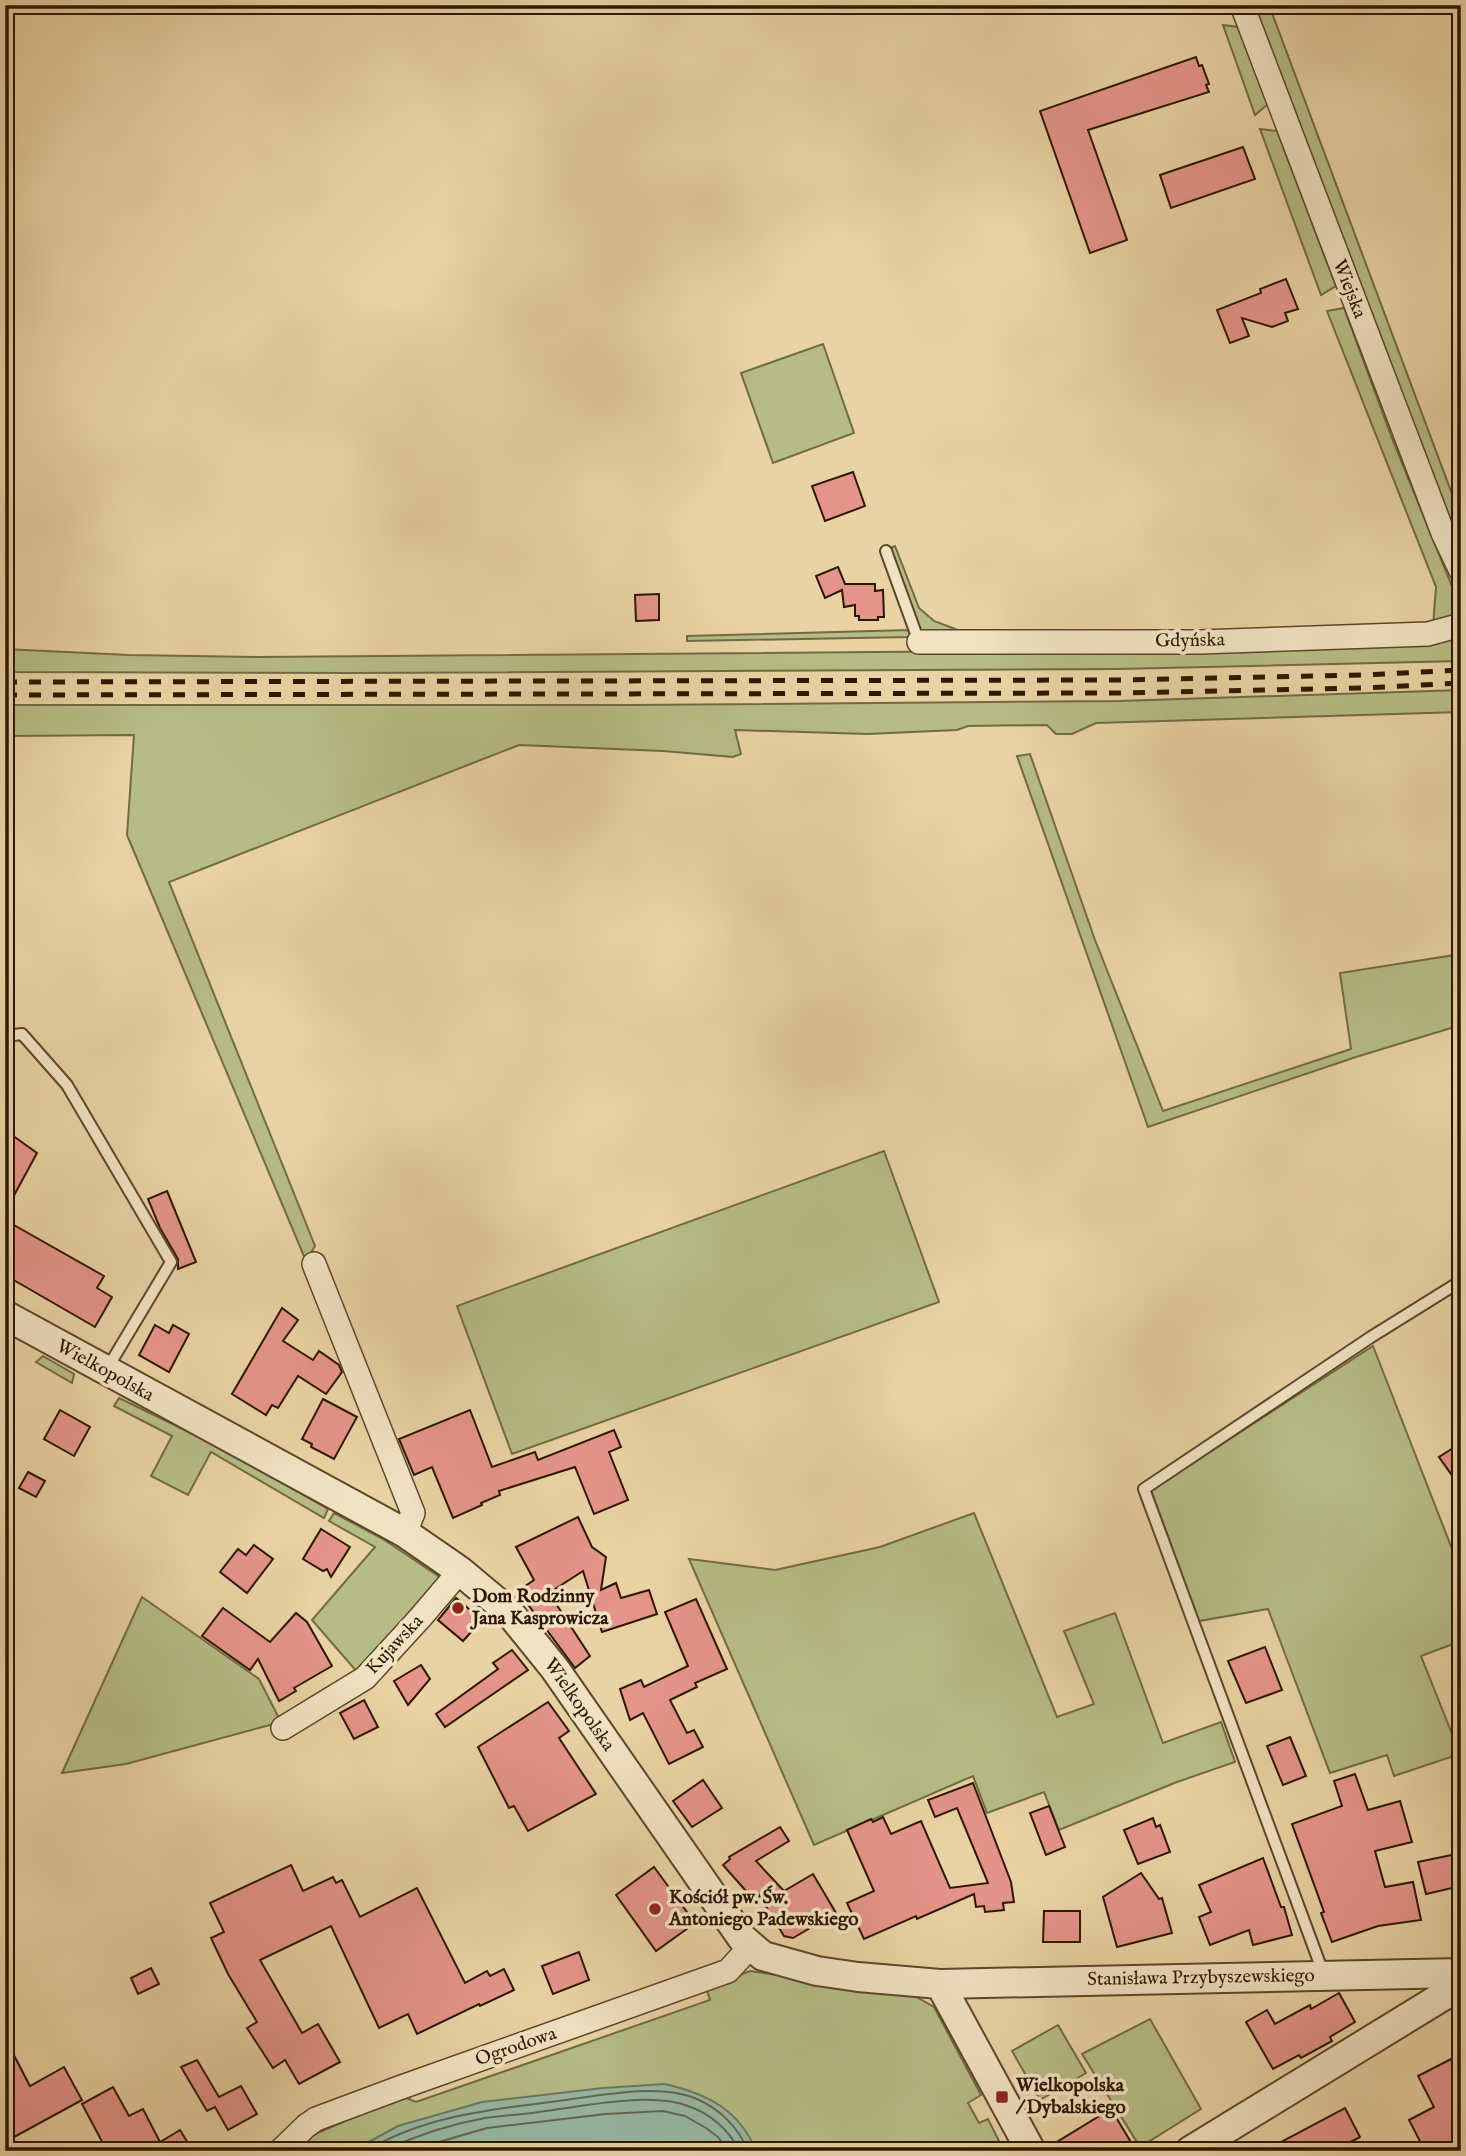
<svg xmlns="http://www.w3.org/2000/svg" width="1466" height="2156" font-family="'IM FELL English',serif">
<style>
.green{fill:#b6bc85;stroke:#726a42;stroke-width:2}
.water{fill:#97b8a4;stroke:#6d7862;stroke-width:2}
.lines{fill:none;stroke-linecap:round;stroke-linejoin:round}
.shore{stroke:#626852;stroke-width:2}
.building{fill:#e5948a;stroke:#2d1700;stroke-width:2}
.service-casing{stroke:#5c4629;stroke-width:14}
.minor-casing{stroke:#5c4629;stroke-width:26}
.tertiary-casing{stroke:#5c4629;stroke-width:32}
.service{stroke:#f1e2c3;stroke-width:10}
.minor{stroke:#f1e2c3;stroke-width:23}
.tertiary{stroke:#f1e2c3;stroke-width:28}
.rail{stroke:#2d1700;stroke-width:5;stroke-dasharray:12 12;stroke-linecap:butt}
.poi-dot{fill:#8f2418;stroke:#f1e2c3;stroke-width:2.5}
.labels{text-anchor:middle;dominant-baseline:central;stroke-width:7;stroke-linejoin:round;paint-order:stroke}
.street-label{font-size:19px;fill:#2d1700;stroke:#f1e2c3}
.poi-label{font-size:19px;font-weight:bold;fill:#2d1700;stroke:#f1e2c3;text-anchor:start}
</style>
<rect width="100%" height="100%" fill="#e9d2a3"/>
<filter id="stains"><feTurbulence type="fractalNoise" baseFrequency=".00286" numOctaves="4"/><feColorMatrix values="0 0 0 0 .2 0 0 0 0 .09 0 0 0 0 .02 0 0 0 .5 -.17"/></filter>
<radialGradient id="worn" r=".72"><stop offset=".6" stop-color="#630" stop-opacity="0"/><stop offset="1" stop-color="#630" stop-opacity=".3"/></radialGradient>
<g class="green">
<polygon points="1254,5 1269,5 1461,518 1461,541 1453,528"/>
<polygon points="1223,25 1238,27 1268,104 1255,115"/>
<polygon points="1260,129 1277,131 1336,286 1321,295"/>
<path d="M 1344,308 L 1393,441 L 1458,601 C 1460,618 1447,621 1433,626 L 1436,587 L 1327,311 Z"/>
<polygon points="823,344 854,433 773,463 741,373"/>
<polygon points="895,546 919,608 934,621 976,637 922,635 890,548"/>
<polygon points="909,630 910,637 687,641 687,636"/>
<polygon points="1461,635 1461,661 1118,669 351,673 5,672 5,649 129,655 257,657 1118,650"/>
<polygon points="1461,690 1461,712 1096,723 1072,734 1056,734 1047,725 968,726 957,730 867,734 735,730 741,754 733,757 663,751 519,745 169,882 315,1246 306,1261 127,835 134,735 5,736 5,705 632,705 1119,701"/>
<polygon points="1030,754 1095,940 1163,1111 1351,1049 1340,973 1461,954 1461,1025 1356,1057 1148,1127 1017,756"/>
<polygon points="884,1151 939,1302 512,1454 457,1306"/>
<polygon points="1373,1346 1461,1572 1461,1641 1421,1656 1460,1754 1394,1776 1387,1755 1330,1773 1268,1609 1199,1621 1151,1490"/>
<polygon points="43,1356 74,1374 72,1383 36,1362"/>
<polygon points="119,1398 214,1444 328,1509 324,1518 211,1452 188,1495 151,1476 172,1436 114,1406"/>
<polygon points="334,1513 383,1539 444,1580 358,1673 312,1620 375,1547 329,1521"/>
<polygon points="974,1513 1057,1717 1094,1704 1064,1631 1115,1613 1163,1743 1221,1722 1235,1762 1177,1782 1059,1830 1044,1792 987,1813 973,1776 814,1845 689,1559 775,1570 880,1547"/>
<polygon points="142,1597 259,1679 281,1722 126,1764 62,1773"/>
<polygon points="750,1971 913,1995 934,2007 981,2095 968,2103 979,2123 988,2119 1004,2151 300,2151 313,2135 402,2096 416,2102 710,2000 706,1988"/>
<polygon points="1150,2019 1201,2109 1140,2147 1082,2054"/>
<polygon points="1058,2025 1086,2073 1040,2100 1012,2051"/>
</g>
<path class="water" d="M 665,2084 C 707,2094 739,2109 756,2151 L 352,2151 L 398,2126 L 482,2102 L 603,2088 Z"/>
<g class="lines">
<g class="shore">
<path d="M 366,2151 C 427,2114 497,2109 566,2100 C 602,2095 657,2084 692,2097 C 718,2107 738,2126 748,2151"/>
<path d="M 383,2151 C 415,2136 451,2124 485,2118 C 503,2115 521,2115 539,2112 C 580,2107 650,2091 688,2106 C 709,2113 730,2130 739,2151"/>
<polyline points="408,2151 487,2128 606,2114 663,2111 685,2116 706,2128 718,2137 728,2151"/>
</g>
</g>
<g class="building">
<polygon points="1196,57 1199,66 1202,65 1209,84 1206,85 1209,92 1088,130 1127,240 1090,253 1040,111"/>
<polygon points="1243,147 1255,179 1171,208 1160,175"/>
<polygon points="1286,279 1298,309 1285,313 1288,321 1272,327 1242,318 1249,336 1230,343 1217,310 1261,293 1260,289"/>
<polygon points="853,472 865,506 825,521 812,486"/>
<polygon points="838,567 845,584 875,584 875,591 883,590 884,617 878,617 878,620 859,620 859,616 855,616 855,605 844,607 842,590 825,598 816,576"/>
<polygon points="659,594 659,620 636,621 635,595"/>
<polygon points="5,1130 37,1153 5,1212"/>
<polygon points="167,1191 196,1262 178,1269 178,1259 160,1228 148,1199"/>
<polygon points="5,1220 104,1276 97,1288 112,1297 95,1327 5,1275"/>
<polygon points="282,1308 298,1320 283,1341 313,1360 319,1351 339,1365 342,1372 326,1394 298,1376 278,1408 272,1405 266,1415 232,1394"/>
<polygon points="155,1325 169,1333 173,1325 189,1334 169,1372 139,1355"/>
<polygon points="323,1399 357,1417 334,1459 311,1447 312,1444 302,1439"/>
<polygon points="60,1410 90,1427 74,1456 44,1439"/>
<polygon points="470,1410 492,1467 535,1452 538,1460 614,1430 621,1447 609,1452 628,1500 594,1514 575,1467 499,1491 500,1495 481,1503 482,1505 453,1518 432,1467 414,1475 399,1439"/>
<polygon points="1461,1443 1461,1488 1439,1457"/>
<polygon points="28,1472 45,1481 36,1497 19,1488"/>
<polygon points="578,1517 592,1547 606,1557 601,1590 616,1583 621,1598 649,1590 657,1614 602,1632 583,1571 549,1593 590,1656 575,1668 518,1591 534,1580 516,1547"/>
<polygon points="321,1529 350,1547 331,1577 327,1569 323,1571 303,1559"/>
<polygon points="254,1545 273,1559 247,1593 220,1572 238,1549 246,1555"/>
<polygon points="456,1598 482,1620 463,1641 438,1620"/>
<polygon points="696,1599 727,1669 695,1683 697,1687 670,1700 687,1733 694,1730 703,1747 669,1764 643,1713 630,1720 620,1689 641,1680 644,1687 688,1666 665,1612"/>
<polygon points="223,1608 270,1642 296,1613 307,1622 332,1666 294,1688 296,1691 279,1701 258,1659 250,1670 202,1636"/>
<polygon points="1265,1647 1282,1690 1246,1703 1228,1661"/>
<polygon points="512,1650 528,1670 445,1727 436,1714 498,1669 493,1663"/>
<polygon points="421,1665 430,1679 408,1705 394,1681"/>
<polygon points="364,1700 378,1727 354,1739 340,1713"/>
<polygon points="548,1702 569,1731 559,1738 596,1794 528,1831 514,1806 509,1808 478,1747"/>
<polygon points="1290,1737 1306,1776 1283,1785 1267,1746"/>
<polygon points="1355,1774 1368,1810 1400,1801 1412,1842 1375,1851 1385,1887 1413,1882 1421,1920 1378,1926 1332,1942 1321,1913 1324,1912 1292,1824 1342,1806 1334,1781"/>
<polygon points="703,1780 722,1808 692,1827 673,1801"/>
<polygon points="973,1783 1011,1882 1014,1902 1003,1903 1004,1910 985,1912 984,1906 976,1907 974,1894 917,1919 916,1916 864,1939 847,1903 874,1891 847,1830 871,1819 873,1822 883,1817 891,1834 921,1821 950,1888 988,1883 957,1808 935,1817 928,1800"/>
<polygon points="1049,1806 1065,1847 1046,1855 1030,1813"/>
<polygon points="1153,1818 1156,1827 1160,1825 1170,1852 1138,1864 1124,1830"/>
<polygon points="780,1827 789,1841 756,1861 784,1891 813,1874 836,1913 793,1938 784,1936 759,1895 754,1900 723,1865 730,1859 729,1857"/>
<polygon points="1461,1853 1461,1886 1426,1894 1418,1862"/>
<polygon points="1263,1858 1281,1907 1284,1907 1292,1935 1253,1945 1249,1930 1210,1945 1199,1917 1211,1912 1199,1885"/>
<polygon points="291,1865 303,1891 333,1877 336,1883 342,1880 360,1917 417,1888 465,1983 487,1971 490,1976 504,1969 514,1990 480,2006 479,2004 417,2034 408,2014 379,2028 331,1926 260,1960 302,2033 318,2024 340,2062 299,2084 285,2060 273,2068 247,2028 257,2022 228,1974 211,1938 224,1932 210,1903"/>
<polygon points="654,1867 695,1923 656,1951 616,1895"/>
<polygon points="1141,1873 1159,1899 1162,1898 1172,1933 1117,1947 1103,1897"/>
<polygon points="1044,1911 1080,1911 1080,1942 1043,1942"/>
<polygon points="579,1952 589,1980 553,1994 542,1966"/>
<polygon points="151,1968 159,1984 138,1994 131,1978"/>
<polygon points="1339,1993 1355,2022 1330,2037 1332,2041 1301,2058 1299,2055 1273,2069 1246,2022 1267,2010 1275,2024 1310,2005 1311,2009"/>
<polygon points="5,2038 30,2086 64,2067 82,2100 5,2142"/>
<polygon points="1461,2054 1461,2151 1425,2151 1409,2120 1434,2107 1418,2076"/>
<polygon points="197,2060 219,2097 241,2086 257,2114 228,2130 215,2107 207,2111 181,2067"/>
<polygon points="113,2087 129,2116 143,2109 160,2142 180,2130 193,2151 107,2151 82,2104"/>
<polygon points="1345,2108 1360,2137 1343,2146 1346,2151 1264,2151"/>
<polygon points="1111,2109 1132,2144 1120,2151 1048,2151 1047,2148"/>
</g>
<g class="lines">
<g class="service-casing">
<g id="service">
<polyline points="886,551 919,642"/>
<polyline points="5,1036 22,1034 67,1085 171,1262 107,1369"/>
<polyline points="1324,1975 1144,1489 1371,1337 1461,1281"/>
</g>
</g>
<g class="minor-casing">
<g id="minor">
<polyline points="1242,5 1443,533 1461,571"/>
<polyline points="919,642 1200,642 1428,634 1461,625"/>
<polyline points="314,1264 413,1513 405,1533"/>
<polyline points="283,1728 365,1678 420,1618 460,1571"/>
<polyline points="280,2151 306,2126 316,2119 399,2088 728,1971 751,1946"/>
</g>
</g>
<g class="tertiary-casing">
<g id="tertiary">
<polyline points="5,1315 405,1533 460,1571 509,1612 555,1669 742,1938 763,1956 817,1971 858,1977 940,1984 1461,1973"/>
<polyline points="940,1984 1031,2151"/>
<polyline points="1190,2151 1461,1985"/>
</g>
</g>
<use href="#service" class="service"/>
<use href="#minor" class="minor"/>
<use href="#tertiary" class="tertiary"/>
<g class="rail">
<polyline points="5,682 1115,680 1365,675 1461,670"/>
<polyline points="5,695 1117,693 1365,688 1461,683"/>
</g>
</g>
<g class="poi-dot">
<circle cx="458" cy="1608" r="7"/>
<circle cx="655" cy="1909" r="7"/>
<rect x="995" y="2090" width="14" height="14" rx="3.5"/>
</g>
<g class="labels">
<g class="street-label">
<text transform="translate(1349 289) rotate(69)">Wiejska</text>
<text transform="translate(1190 641) rotate(-1)">Gdyńska</text>
<text transform="translate(105 1371) rotate(29)">Wielkopolska</text>
<text transform="translate(395 1645) rotate(-47)">Kujawska</text>
<text transform="translate(579 1705) rotate(55)">Wielkopolska</text>
<text transform="translate(1201 1978) rotate(-1)">Stanisława Przybyszewskiego</text>
<text transform="translate(516 2047) rotate(-19)">Ogrodowa</text>
</g>
<g class="poi-label">
<text x="472" y="1597">Dom Rodzinny<tspan x="472" dy="22">Jana Kasprowicza</tspan></text>
<text x="669" y="1898">Kościół pw. Św.<tspan x="669" dy="22">Antoniego Padewskiego</tspan></text>
<text x="1016" y="2086">Wielkopolska<tspan x="1016" dy="22">/ Dybalskiego</tspan></text>
</g>
</g>
<rect width="1466" height="2156" fill="none" stroke="#e9d2a3" stroke-width="28"/>
<rect x="7" y="7" width="1452" height="2142" fill="none" stroke="#2d1700" stroke-width="3.5"/>
<rect x="14" y="14" width="1438" height="2128" fill="none" stroke="#2d1700" stroke-width="2"/>
<rect width="100%" height="100%" filter="url(#stains)"/>
<rect width="100%" height="100%" fill="url(#worn)"/>
</svg>
